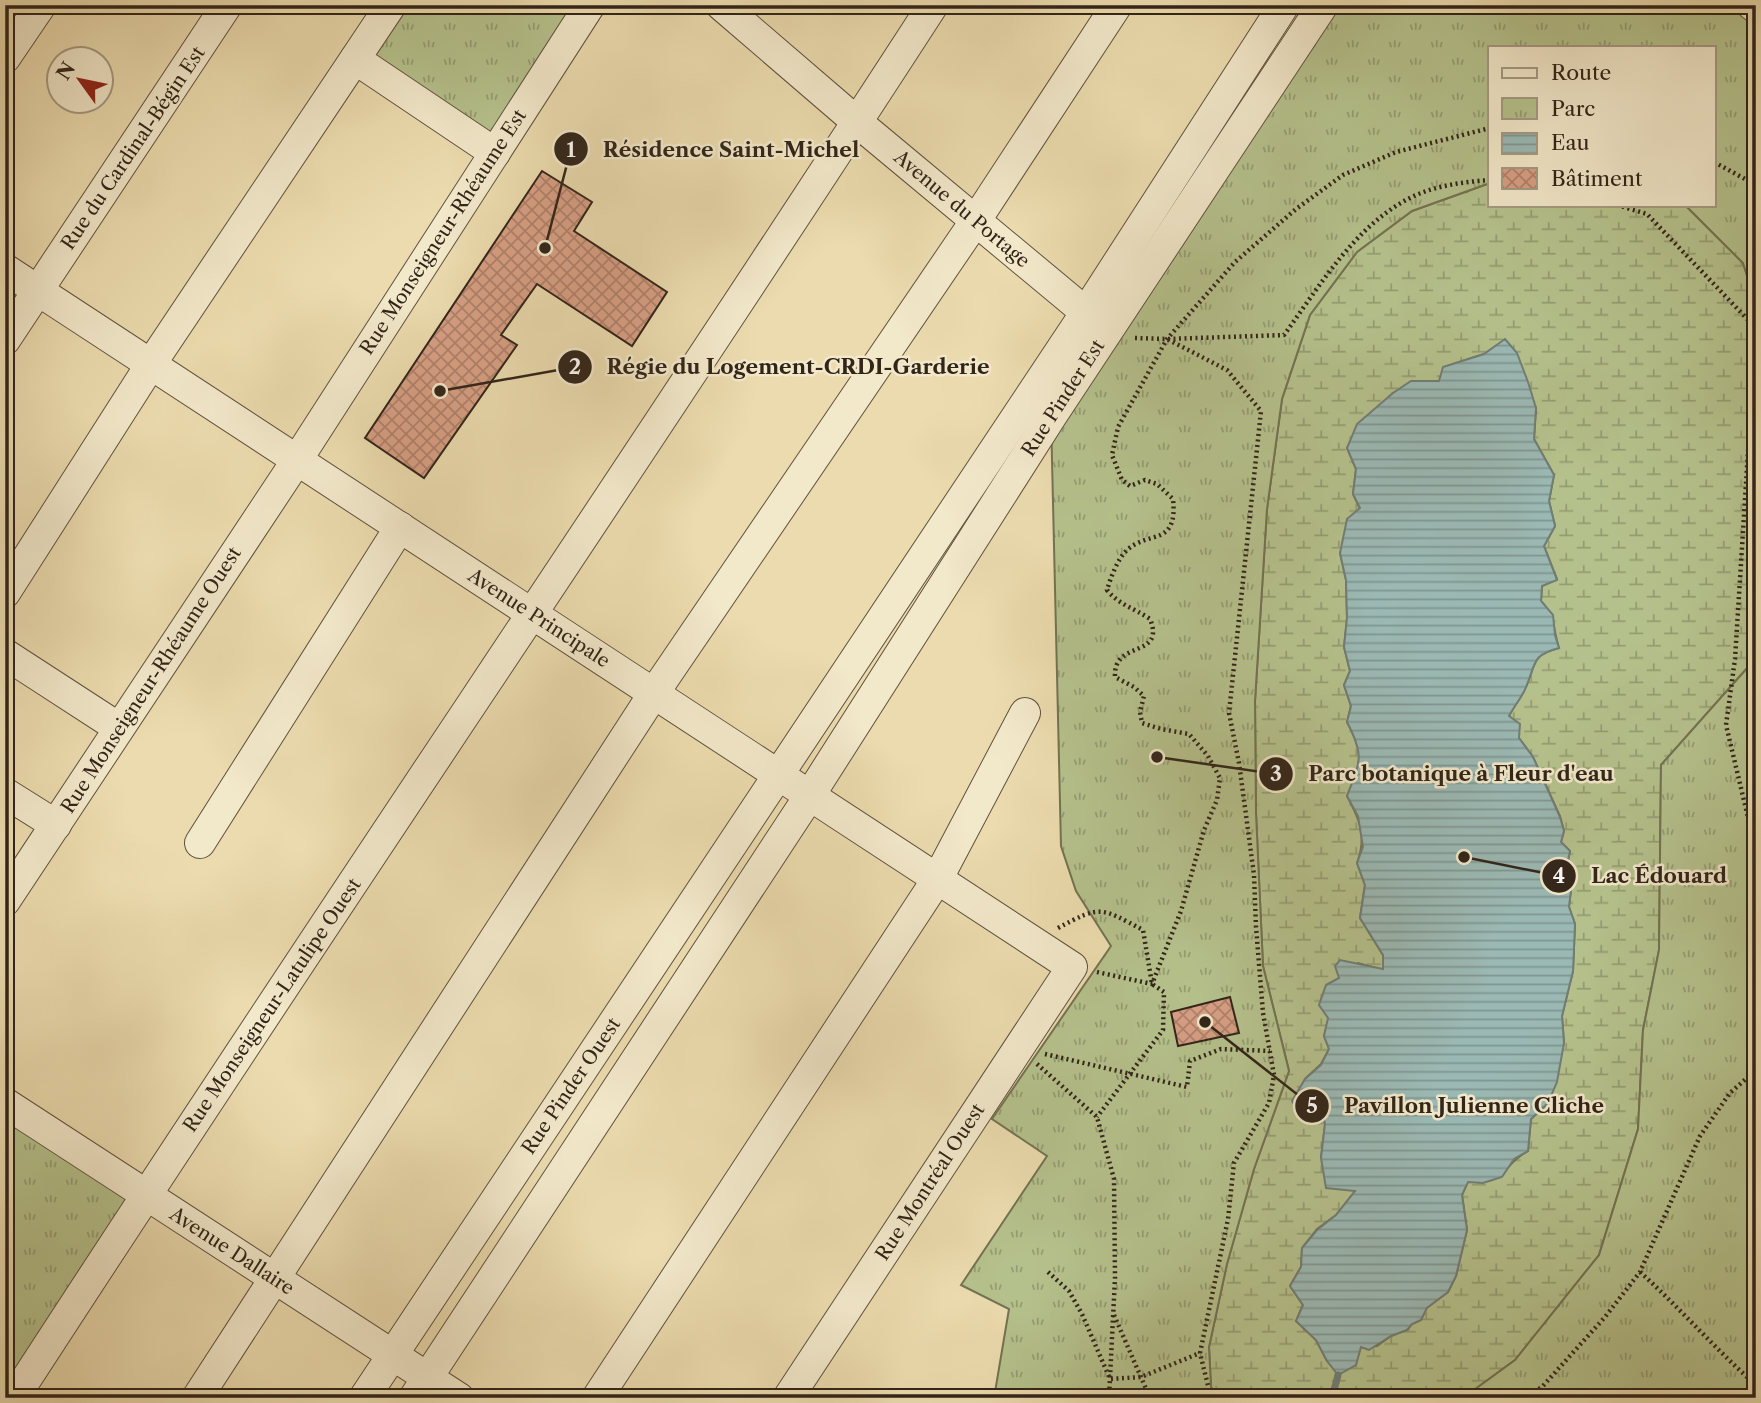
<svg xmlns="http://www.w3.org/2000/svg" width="1761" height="1403" font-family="'Libre Caslon Text',serif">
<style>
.wetland{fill:url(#wetland-marsh);stroke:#737352;stroke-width:2;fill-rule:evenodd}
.park{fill:url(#park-tufts);stroke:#737352;stroke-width:2}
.water{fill:url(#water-rules);stroke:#717e76;stroke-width:2}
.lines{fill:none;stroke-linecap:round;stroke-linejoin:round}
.stream{stroke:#717e76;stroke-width:7}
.building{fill:url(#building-cross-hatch);stroke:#312519;stroke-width:2}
.minor-casing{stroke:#60523e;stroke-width:32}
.path{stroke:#312519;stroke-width:4.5;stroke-dasharray:2 3.5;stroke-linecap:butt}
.minor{stroke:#f2e8ca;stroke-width:30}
.labels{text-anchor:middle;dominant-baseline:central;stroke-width:5;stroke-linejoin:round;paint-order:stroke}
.street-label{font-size:19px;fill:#312519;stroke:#f2e8ca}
.leader{fill:none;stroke:#312519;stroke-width:2.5}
.callout-dot{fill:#312519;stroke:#f2e8ca;stroke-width:2.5}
.mark-label{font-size:21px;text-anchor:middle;font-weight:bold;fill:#fff}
.callout-label{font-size:21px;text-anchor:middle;font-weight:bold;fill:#312519;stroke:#f2e8ca;stroke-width:5;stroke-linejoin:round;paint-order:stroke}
</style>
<defs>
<pattern id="wetland-marsh" width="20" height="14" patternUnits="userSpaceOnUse" patternTransform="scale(1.75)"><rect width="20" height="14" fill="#b5c18c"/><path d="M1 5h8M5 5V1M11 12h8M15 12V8" fill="none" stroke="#949d72"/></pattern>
<pattern id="park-tufts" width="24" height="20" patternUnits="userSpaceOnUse" patternTransform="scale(1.75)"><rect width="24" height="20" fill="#b5c18c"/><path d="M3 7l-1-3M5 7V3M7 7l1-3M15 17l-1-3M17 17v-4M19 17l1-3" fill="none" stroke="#949d72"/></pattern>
<pattern id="water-rules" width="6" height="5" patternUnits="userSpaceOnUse" patternTransform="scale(1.75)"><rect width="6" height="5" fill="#9bb9b4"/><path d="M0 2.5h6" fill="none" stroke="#7f9692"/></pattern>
<pattern id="building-cross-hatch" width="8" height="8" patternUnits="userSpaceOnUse" patternTransform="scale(1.75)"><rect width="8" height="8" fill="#d79f84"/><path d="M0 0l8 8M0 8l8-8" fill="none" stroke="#af816b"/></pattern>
</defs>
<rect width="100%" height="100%" fill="#ebdbae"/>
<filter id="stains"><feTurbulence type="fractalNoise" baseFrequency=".00286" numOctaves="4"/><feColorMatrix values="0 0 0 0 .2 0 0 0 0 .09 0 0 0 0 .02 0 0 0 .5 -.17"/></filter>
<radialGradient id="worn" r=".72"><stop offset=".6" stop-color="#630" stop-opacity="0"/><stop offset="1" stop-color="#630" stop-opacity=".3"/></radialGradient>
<path class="wetland" d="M 1490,183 L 1490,205 L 1685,205 L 1743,263 L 1756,304 L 1756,582 L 1749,666 L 1661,765 L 1659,950 L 1643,1030 L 1638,1129 L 1599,1255 L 1515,1360 L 1463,1398 L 1218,1398 L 1211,1387 L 1209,1347 L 1227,1264 L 1254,1169 L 1289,1071 L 1263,966 L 1256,813 L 1255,701 L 1267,509 L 1282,399 L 1310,315 L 1357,252 L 1412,211 ZM 1505,340 L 1536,408 L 1534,439 L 1554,475 L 1549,501 L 1555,526 L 1544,546 L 1557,579 L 1542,586 L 1541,601 C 1557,620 1552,626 1559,648 C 1531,655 1536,664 1526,687 C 1522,697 1514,706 1509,716 L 1519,738 L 1533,757 L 1560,816 L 1564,831 L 1561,842 L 1570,851 L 1566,870 L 1571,890 L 1569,907 L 1575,924 L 1573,971 L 1562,1016 L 1564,1043 L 1548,1103 L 1531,1119 L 1528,1151 C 1500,1166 1508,1186 1468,1181 L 1462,1195 L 1467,1230 L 1456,1276 L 1448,1292 L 1426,1308 L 1421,1320 L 1412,1324 L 1407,1330 L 1391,1336 L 1377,1346 L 1361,1347 L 1357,1357 L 1327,1361 L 1316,1340 L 1296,1321 L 1303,1305 L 1290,1286 L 1301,1267 L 1302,1248 L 1317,1229 L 1336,1215 L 1355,1191 L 1321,1158 L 1325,1124 L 1321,1102 L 1308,1104 L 1305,1079 L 1321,1064 L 1329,1049 L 1324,1036 L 1339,978 L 1358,963 L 1383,970 L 1383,955 L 1360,918 L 1365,885 L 1357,863 C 1367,836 1360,820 1347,796 C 1361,762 1365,756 1347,722 L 1351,706 L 1344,685 L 1350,671 L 1344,647 L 1347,618 L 1346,580 L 1340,553 L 1360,509 L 1353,494 L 1356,469 L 1347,448 L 1378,407 L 1393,393 L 1439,382 L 1444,367 L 1484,354 Z"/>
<g class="park">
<polygon points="391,5 590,5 495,153 355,59"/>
<polygon points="1323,5 1752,5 1756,8 1756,304 1743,263 1685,205 1714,205 1714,47 1490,47 1490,183 1412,211 1357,252 1310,315 1282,399 1267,509 1255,701 1256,813 1263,966 1289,1071 1254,1169 1227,1264 1209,1347 1211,1387 1218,1398 994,1398 1009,1309 961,1285 1047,1156 992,1119 1111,946 1076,891 1061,846 1051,417"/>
<polygon points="1756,582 1756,1398 1463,1398 1515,1360 1599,1255 1638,1129 1643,1030 1659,950 1661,765 1749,666"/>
<polygon points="5,1115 132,1197 5,1392"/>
</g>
<path class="water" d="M 1505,339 L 1517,353 L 1528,382 L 1536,408 L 1534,439 L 1554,475 L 1549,501 L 1555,526 L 1544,546 L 1557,580 L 1542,586 L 1541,601 L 1553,615 L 1555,635 L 1559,648 C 1531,655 1536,664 1526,687 C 1522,697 1514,706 1509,716 L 1520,724 L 1519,738 L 1533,757 L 1560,817 L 1564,831 L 1561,842 L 1570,851 L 1566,870 L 1571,890 L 1569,907 L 1575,924 L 1573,971 L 1562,1016 L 1564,1043 L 1557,1082 L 1548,1103 L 1531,1119 L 1528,1151 L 1514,1159 L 1502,1177 L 1483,1183 L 1468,1182 L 1462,1195 L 1467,1230 L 1456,1276 L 1448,1292 L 1427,1308 L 1421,1320 L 1412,1324 L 1407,1330 L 1391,1336 L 1369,1350 L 1361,1347 L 1356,1365 L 1338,1375 L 1327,1361 L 1316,1340 L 1296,1321 L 1303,1305 L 1290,1286 L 1301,1267 L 1302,1248 L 1317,1230 L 1336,1215 L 1355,1191 L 1326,1188 L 1321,1158 L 1325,1124 L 1321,1102 L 1308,1105 L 1300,1115 L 1292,1101 L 1305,1079 L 1321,1065 L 1329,1049 L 1324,1036 L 1328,1018 L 1319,1005 L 1326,985 L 1339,978 L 1335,966 L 1340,960 L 1383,969 L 1383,955 L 1360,918 L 1365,885 L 1357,863 L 1363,847 L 1358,816 L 1347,796 C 1360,762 1365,756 1347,722 L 1351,706 L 1344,685 L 1350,671 L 1344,647 L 1347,618 L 1346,580 L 1340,553 L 1347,519 L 1360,508 L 1353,494 L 1356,469 L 1347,448 L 1357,424 L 1393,393 L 1411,381 L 1439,381 L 1443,367 L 1484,354 Z"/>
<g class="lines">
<polyline class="stream" points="1332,1398 1338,1375"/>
</g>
<g class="building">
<polygon points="542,171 592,202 574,231 667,292 632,346 537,284 501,335 517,345 424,478 365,438"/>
<polygon points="1230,997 1239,1033 1178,1046 1171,1012"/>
</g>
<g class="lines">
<g class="minor-casing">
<g id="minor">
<polyline points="721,5 857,122 1101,325"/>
<polyline points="1752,5 1756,8"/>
<polyline points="5,58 41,5"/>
<polyline points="355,59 495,153"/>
<polyline points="5,269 1072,967 788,1398"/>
<polyline points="5,340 227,5"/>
<polyline points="5,593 151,364 391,5"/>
<polyline points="5,654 119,728"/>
<polyline points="5,793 56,825"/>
<polyline points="200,843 400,527"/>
<polyline points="5,901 297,460 590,5"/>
<polyline points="5,1103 459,1398"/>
<path d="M 14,1398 C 316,931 631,472 933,5"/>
<polyline points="197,1398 654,693 976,220 1117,5"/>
<polyline points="364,1398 1086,312 1284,5"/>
<polyline points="414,1398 810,795 1051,417 1323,5"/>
<polyline points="597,1398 938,878 1025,713"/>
</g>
</g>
<g class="path">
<polyline points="1714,162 1756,185"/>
<polyline points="1617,205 1647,214 1751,323 1756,321"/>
<polyline points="1751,323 1755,340 1735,659 1726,725 1756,851"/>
<polyline points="1135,338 1167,339 1227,370 1261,411 1229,713 1239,763 1254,875 1256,927 1263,1013 1274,1075 1269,1103 1234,1163 1228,1219 1200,1353 1211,1398"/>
<path d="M 1168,339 L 1284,335 C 1319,287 1353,229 1406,200 C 1431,186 1462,182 1490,180"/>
<path d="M 1058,928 C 1101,905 1100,907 1143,930 L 1152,984 L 1164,992 L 1163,1030 L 1097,1117"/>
<path d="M 1097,972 L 1152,984 L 1181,911 L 1204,830 L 1217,800 L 1220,778 L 1208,756 L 1189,734 L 1161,729 L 1142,723 L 1140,712 L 1144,696 L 1134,687 L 1115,677 C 1113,639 1166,659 1150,619 C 1134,608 1119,605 1107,590 C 1111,577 1117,560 1127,550 C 1149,530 1178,547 1173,499 L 1157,484 L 1145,480 L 1130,486 L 1122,480 L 1112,455 L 1118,427 L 1167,339 L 1235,262 L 1296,209 L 1343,175 L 1396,152 L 1490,128"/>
<polyline points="1045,1054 1187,1087 1190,1061 1221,1049 1270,1051"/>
<polyline points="1037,1064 1097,1117 1114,1179 1115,1278 1109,1398"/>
<polyline points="1048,1272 1069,1291 1082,1314 1110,1379 1141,1377 1200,1353"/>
<path d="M 1640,1272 C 1680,1308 1715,1349 1756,1385"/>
<polyline points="1114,1315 1150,1398"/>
<polyline points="1525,1398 1542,1387 1605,1317 1640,1272 1700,1136 1730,1093 1756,1070"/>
</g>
<use href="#minor" class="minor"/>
</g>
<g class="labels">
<g class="street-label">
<text transform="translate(133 148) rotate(-56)">Rue du Cardinal-Bégin Est</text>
<text transform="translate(962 209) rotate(40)">Avenue du Portage</text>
<text transform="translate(443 232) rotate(-57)">Rue Monseigneur-Rhéaume Est</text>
<text transform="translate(1063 398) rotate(-57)">Rue Pinder Est</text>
<text transform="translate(539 618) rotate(33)">Avenue Principale</text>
<text transform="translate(151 680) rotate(-57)">Rue Monseigneur-Rhéaume Ouest</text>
<text transform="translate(272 1005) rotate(-56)">Rue Monseigneur-Latulipe Ouest</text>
<text transform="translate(571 1086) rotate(-56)">Rue Pinder Ouest</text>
<text transform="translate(930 1182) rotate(-57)">Rue Montréal Ouest</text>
<text transform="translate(232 1251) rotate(33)">Avenue Dallaire</text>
</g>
</g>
<path class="leader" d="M545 248L571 149M440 391L575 367M1157 757L1276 774M1464 857L1559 876M1205 1022L1312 1106"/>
<g class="callout-dot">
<circle cx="545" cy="248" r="7"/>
<circle cx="440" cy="391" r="7"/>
<circle cx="1157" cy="757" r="7"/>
<circle cx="1464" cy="857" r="7"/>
<circle cx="1205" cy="1022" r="7"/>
<circle cx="571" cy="149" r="18"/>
<circle cx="575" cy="367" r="18"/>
<circle cx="1276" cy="774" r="18"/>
<circle cx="1559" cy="876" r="18"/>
<circle cx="1312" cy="1106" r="18"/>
</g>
<g class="mark-label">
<text x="571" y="157">1</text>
<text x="575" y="374">2</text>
<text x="1276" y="781">3</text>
<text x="1559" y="883">4</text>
<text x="1312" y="1113">5</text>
</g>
<g class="callout-label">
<text x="731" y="157">Résidence Saint-Michel</text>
<text x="798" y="374">Régie du Logement-CRDI-Garderie</text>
<text x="1461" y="781">Parc botanique à Fleur d'eau</text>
<text x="1659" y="883">Lac Édouard</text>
<text x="1474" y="1113">Pavillon Julienne Cliche</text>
</g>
<rect width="1761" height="1403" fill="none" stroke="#ebdbae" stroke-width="28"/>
<rect x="7" y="7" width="1747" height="1389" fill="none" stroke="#312519" stroke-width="3.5"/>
<rect x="14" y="14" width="1733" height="1375" fill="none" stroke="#312519" stroke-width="2"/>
<rect x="1488" y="46" width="228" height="161" fill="#f2e8ca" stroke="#a59a83" stroke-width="2"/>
<rect x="1502" y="68" width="35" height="10" fill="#f2e8ca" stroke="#a59a83" stroke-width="2"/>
<text x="1551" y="80" font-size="21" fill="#312519">Route</text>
<rect x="1502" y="98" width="35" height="21" fill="url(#park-tufts)" stroke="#a59a83" stroke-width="2"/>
<text x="1551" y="116" font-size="21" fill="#312519">Parc</text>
<rect x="1502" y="133" width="35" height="21" fill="url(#water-rules)" stroke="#a59a83" stroke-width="2"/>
<text x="1551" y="150" font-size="21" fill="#312519">Eau</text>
<rect x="1502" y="168" width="35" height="21" fill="url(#building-cross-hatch)" stroke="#a59a83" stroke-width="2"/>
<text x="1551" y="186" font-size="21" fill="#312519">Bâtiment</text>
<g transform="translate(80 80) rotate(303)"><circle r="33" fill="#f2e8ca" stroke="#a59a83" stroke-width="2"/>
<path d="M0-5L12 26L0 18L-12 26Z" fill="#8f2418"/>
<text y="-10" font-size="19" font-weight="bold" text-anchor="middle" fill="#312519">N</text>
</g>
<rect width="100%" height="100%" filter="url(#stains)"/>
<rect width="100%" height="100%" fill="url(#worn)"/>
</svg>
